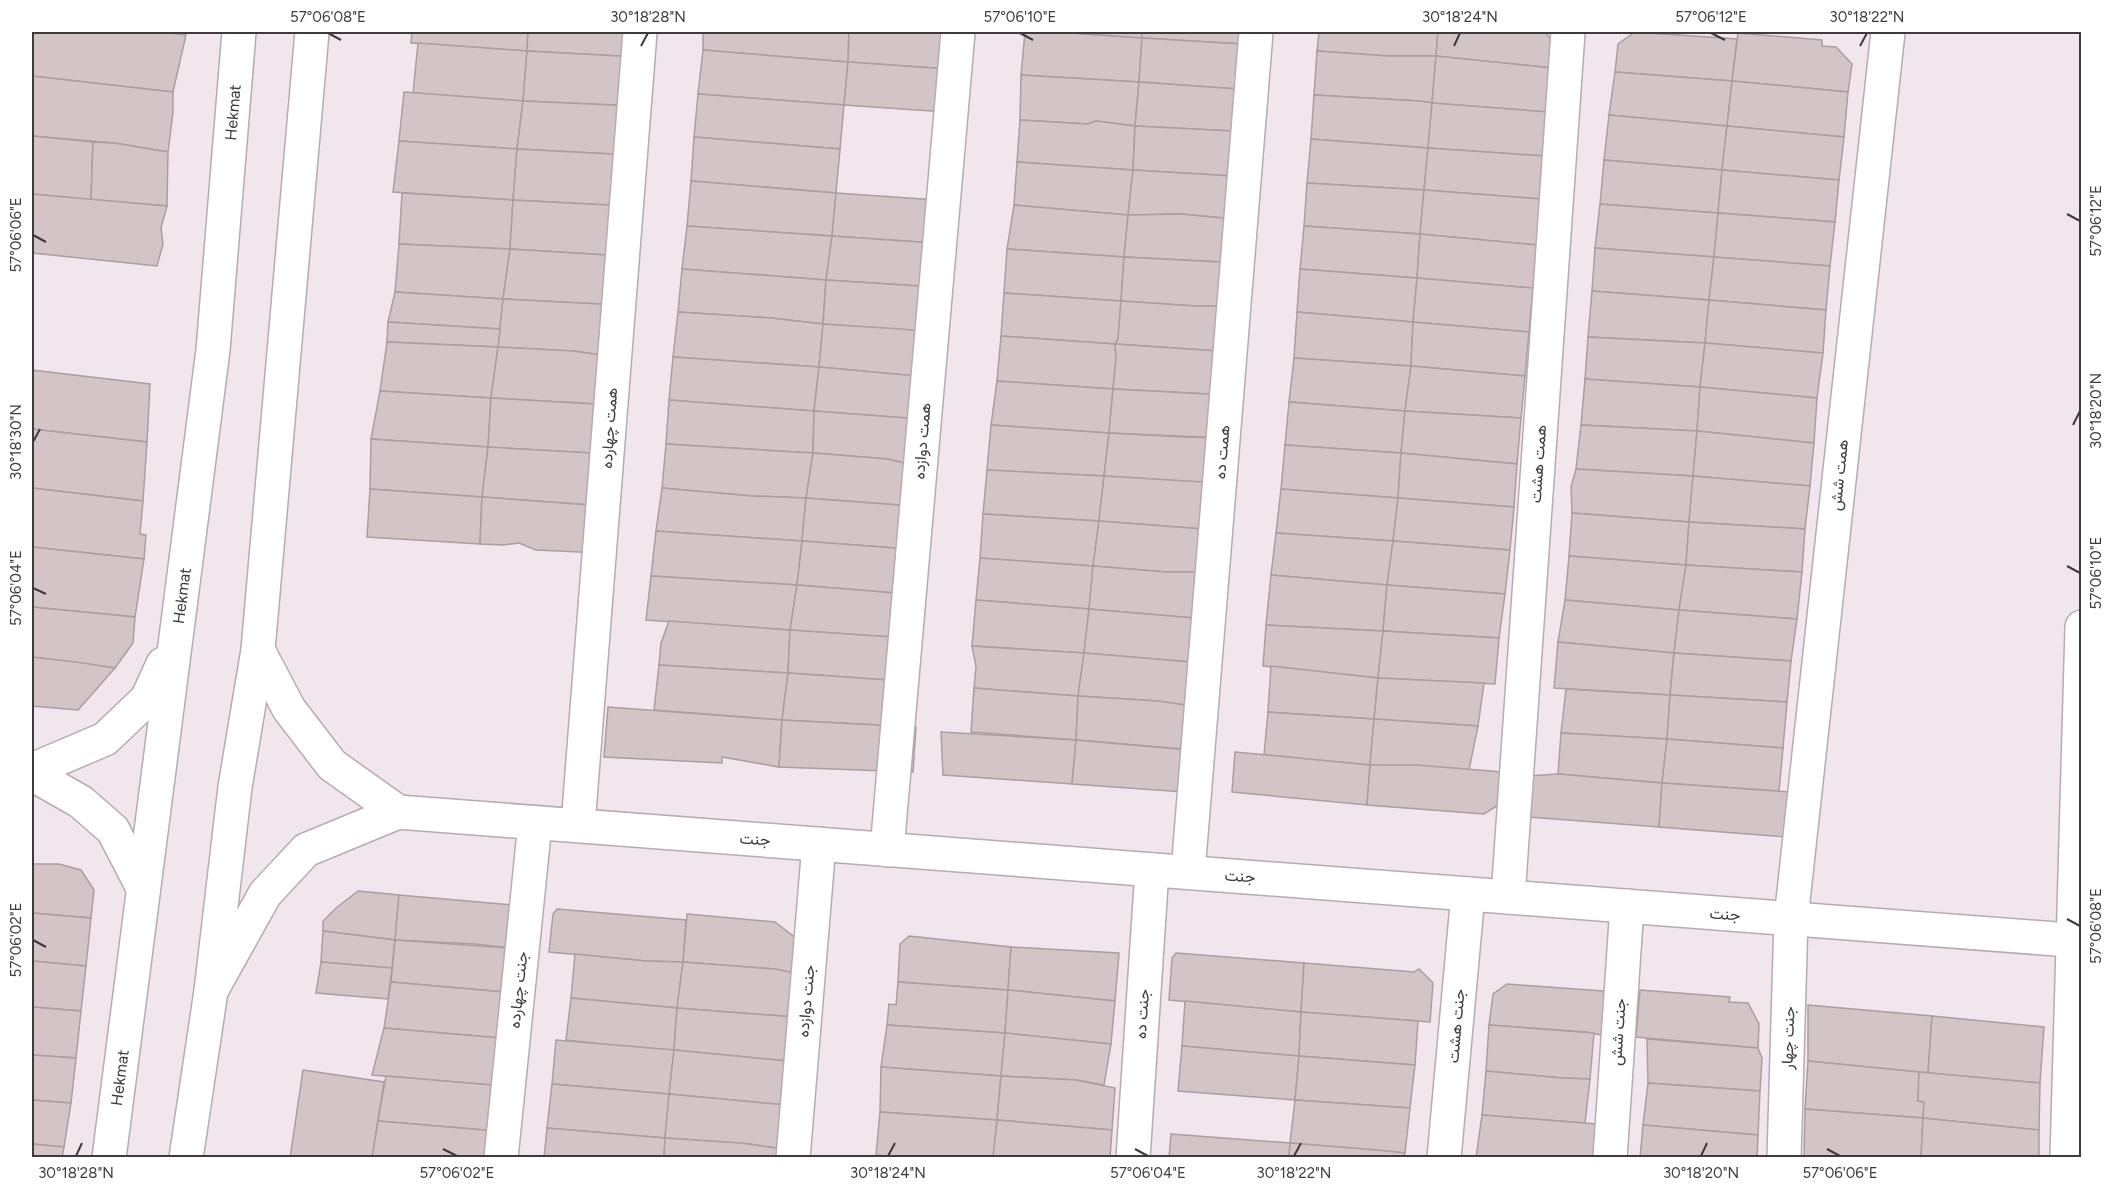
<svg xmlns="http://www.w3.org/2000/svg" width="2113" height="1189" font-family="Figtree,Vazirmatn,sans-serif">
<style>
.building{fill:#d3c4c6;stroke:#ac9da0;stroke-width:1.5}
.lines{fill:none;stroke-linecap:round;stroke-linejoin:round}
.minor-casing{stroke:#b7abb3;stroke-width:36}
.minor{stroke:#fff;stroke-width:33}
.ticks{fill:none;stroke:#3f3a3d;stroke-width:2}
.labels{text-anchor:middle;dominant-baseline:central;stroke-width:4.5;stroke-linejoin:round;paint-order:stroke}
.street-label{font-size:16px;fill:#3f3a3d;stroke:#fff}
.neatline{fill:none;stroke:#3f3a3d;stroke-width:2}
.ticks-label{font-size:15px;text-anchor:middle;fill:#3f3a3d}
</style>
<rect width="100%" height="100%" fill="#f2e6ee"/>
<g class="building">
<polygon points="32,32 163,32 186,35 173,92 32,76"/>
<polygon points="412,32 528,32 527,51 411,43"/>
<polygon points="528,32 640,32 638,57 527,51"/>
<polygon points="703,32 849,32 848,62 703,50"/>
<polygon points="849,32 966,32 962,70 848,62"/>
<polygon points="1025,32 1058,32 1142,38 1139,82 1021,75"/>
<polygon points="1058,32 1142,32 1142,38"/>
<polygon points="1142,32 1259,32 1259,45 1142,38"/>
<polygon points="1319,32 1438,32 1436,56 1388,56 1317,51"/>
<polygon points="1438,32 1545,32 1554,43 1552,68 1436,56"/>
<polygon points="1635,32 1737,39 1732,81 1615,72 1618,44"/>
<polygon points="1738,33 1822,40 1822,46 1836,47 1852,64 1848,92 1732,81"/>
<polygon points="1142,38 1259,45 1252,90 1139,82"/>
<polygon points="418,43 527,51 523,101 413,93"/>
<polygon points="703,50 848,62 844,105 698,94"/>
<polygon points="527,51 638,57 635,106 523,101"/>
<polygon points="1317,51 1388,56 1436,56 1432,103 1420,101 1314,95"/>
<polygon points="1436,56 1552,68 1548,112 1432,103"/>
<polygon points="848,62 962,70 960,113 844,105"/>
<polygon points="1615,72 1732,81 1727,126 1609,115"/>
<polygon points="1021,75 1139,82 1135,126 1096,121 1088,124 1020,120"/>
<polygon points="32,76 173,92 173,112 168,152 114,143 32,136"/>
<polygon points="1732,81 1848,92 1844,137 1727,126"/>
<polygon points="1139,82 1252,90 1253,132 1135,126"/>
<polygon points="404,92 523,101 517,149 399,141"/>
<polygon points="698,94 844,105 840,149 694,137"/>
<polygon points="1314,95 1420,101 1432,103 1428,148 1311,139"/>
<polygon points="523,101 635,106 631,155 517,149"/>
<polygon points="1432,103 1548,112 1544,156 1428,148"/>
<polygon points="1609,115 1727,126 1722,170 1604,160"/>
<polygon points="1020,120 1088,124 1096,121 1135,126 1133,170 1017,162"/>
<polygon points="1135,126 1253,132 1249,177 1133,170"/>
<polygon points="1727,126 1844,137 1839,180 1722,170"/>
<polygon points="32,136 93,142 91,200 32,194"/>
<polygon points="694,137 840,149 836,193 691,181"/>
<polygon points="1311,139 1428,148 1424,190 1307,183"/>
<polygon points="399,141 517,149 513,200 393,192"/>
<polygon points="93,142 114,143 168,152 167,206 91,200"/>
<polygon points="1428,148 1544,156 1541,199 1424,190"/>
<polygon points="517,149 631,155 627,206 513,200"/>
<polygon points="1604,160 1722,170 1718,213 1600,204"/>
<polygon points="1017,162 1133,170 1128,215 1014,205"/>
<polygon points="1133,170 1249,177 1244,220 1181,214 1128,215"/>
<polygon points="1722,170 1839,180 1835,222 1718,213"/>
<polygon points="691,181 836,193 832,236 687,226"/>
<polygon points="1307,183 1424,190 1420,234 1304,226"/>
<polygon points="1424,190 1541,199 1537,245 1420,234"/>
<polygon points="402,193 513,200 510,249 399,244"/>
<polygon points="836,193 951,201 948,244 832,236"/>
<polygon points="32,194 167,206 161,228 163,244 157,266 32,253"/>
<polygon points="513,200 627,206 623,256 510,249"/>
<polygon points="1600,204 1718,213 1714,257 1595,248"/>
<polygon points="1014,205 1128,215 1124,257 1007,249"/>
<polygon points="1718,213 1835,222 1830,266 1714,257"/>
<polygon points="1181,214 1244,220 1241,263 1124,257 1128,215"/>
<polygon points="687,226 832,236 826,280 682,269"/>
<polygon points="1304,226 1420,234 1417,278 1300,269"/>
<polygon points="1420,234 1537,245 1533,288 1417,278"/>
<polygon points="832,236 948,244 935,287 826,280"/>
<polygon points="399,244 510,249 503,299 395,292"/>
<polygon points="1595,248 1714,257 1709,300 1592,291"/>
<polygon points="510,249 623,256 619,305 503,299"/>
<polygon points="1007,249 1124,257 1121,301 1004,293"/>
<polygon points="1124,257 1241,263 1238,306 1195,306 1121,301"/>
<polygon points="1714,257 1830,266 1826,310 1709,300"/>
<polygon points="682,269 826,280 823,324 771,318 678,312"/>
<polygon points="1300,269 1417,278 1413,322 1297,312"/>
<polygon points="1417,278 1533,288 1529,332 1413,322"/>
<polygon points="826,280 935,287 940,333 823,324"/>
<polygon points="1592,291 1709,300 1705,343 1588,337"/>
<polygon points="395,292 503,299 500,329 388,322"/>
<polygon points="1004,293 1121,301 1118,339 1115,344 1001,336"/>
<polygon points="503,299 619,305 615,357 573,351 498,347"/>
<polygon points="1709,300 1826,310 1823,353 1705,343"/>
<polygon points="1121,301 1195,306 1238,306 1233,352 1115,344 1118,339"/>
<polygon points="678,312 771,318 823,324 819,367 673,357"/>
<polygon points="1297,312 1413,322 1411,366 1294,358"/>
<polygon points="388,322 500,329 498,347 387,342"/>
<polygon points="1413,322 1529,332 1525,376 1411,366"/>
<polygon points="823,324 901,329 940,333 920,374 906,375 819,367"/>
<polygon points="1001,336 1115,344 1116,359 1113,389 997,381"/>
<polygon points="1588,337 1705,343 1700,387 1585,379"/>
<polygon points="387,342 498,347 491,398 380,391"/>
<polygon points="1705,343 1823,353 1817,398 1700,387"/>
<polygon points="1115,344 1233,352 1228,395 1113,389 1116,359"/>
<polygon points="498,347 573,351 615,357 613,405 491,398"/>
<polygon points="673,357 819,367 814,411 669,400"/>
<polygon points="1294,358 1411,366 1405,411 1289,402"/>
<polygon points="1411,366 1525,376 1521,418 1405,411"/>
<polygon points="819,367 906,375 920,374 932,420 814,411"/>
<polygon points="32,370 150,384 147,442 32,429"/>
<polygon points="1585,379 1700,387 1697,431 1581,425"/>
<polygon points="997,381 1113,389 1109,433 991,425"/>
<polygon points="1700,387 1817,398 1814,443 1697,431"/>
<polygon points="1113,389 1228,395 1224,438 1109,433"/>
<polygon points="380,391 491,398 488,447 371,439"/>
<polygon points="491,398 613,405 609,454 488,447"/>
<polygon points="669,400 814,411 813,453 666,444"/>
<polygon points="1289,402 1405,411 1401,453 1285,445"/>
<polygon points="814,411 894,417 932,420 904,463 888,459 813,453"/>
<polygon points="1405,411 1521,418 1517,464 1401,453"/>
<polygon points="991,425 1109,433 1104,476 987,470"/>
<polygon points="1581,425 1697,431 1693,476 1576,469"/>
<polygon points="32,429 147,442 143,501 32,488"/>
<polygon points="1697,431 1814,443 1810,486 1693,476"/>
<polygon points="1109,433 1183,437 1224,438 1210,483 1104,476"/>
<polygon points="371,439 488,447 482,497 370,489"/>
<polygon points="666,444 813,453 806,498 752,496 662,488"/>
<polygon points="1285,445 1401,453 1398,498 1281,489"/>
<polygon points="488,447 609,454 605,506 482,497"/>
<polygon points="813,453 888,459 904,463 925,507 806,498"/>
<polygon points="1401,453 1517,464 1514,507 1398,498"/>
<polygon points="1576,469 1693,476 1689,522 1572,513 1571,487"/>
<polygon points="987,470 1104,476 1099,521 983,514"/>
<polygon points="1104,476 1220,483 1216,530 1099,521"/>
<polygon points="1693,476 1810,486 1805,529 1689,522"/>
<polygon points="32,488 143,501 140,534 146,535 144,559 32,547"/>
<polygon points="662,488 752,496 806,498 802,541 656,531"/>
<polygon points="370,489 482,497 480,544 367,537"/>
<polygon points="1281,489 1398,498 1393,541 1276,533"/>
<polygon points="482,497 605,506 600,553 536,550 519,543 503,545 480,544"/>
<polygon points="806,498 925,507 922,550 802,541"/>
<polygon points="1398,498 1514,507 1510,550 1393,541"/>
<polygon points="1572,513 1689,522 1686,565 1569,556"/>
<polygon points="983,514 1099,521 1093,566 980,558"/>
<polygon points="1099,521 1216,530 1210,572 1166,572 1093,566"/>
<polygon points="1689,522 1805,529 1802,572 1686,565"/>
<polygon points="656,531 802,541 797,585 651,576"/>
<polygon points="1276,533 1393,541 1387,585 1271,575"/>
<polygon points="802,541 922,550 920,595 797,585"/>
<polygon points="1393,541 1510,550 1505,594 1387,585"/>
<polygon points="32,547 144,559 135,617 32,607"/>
<polygon points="1569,556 1686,565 1679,610 1565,600"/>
<polygon points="980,558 1093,566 1089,609 976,600"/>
<polygon points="1686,565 1802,572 1797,619 1679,610"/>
<polygon points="1093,566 1166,572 1210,572 1206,619 1089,609"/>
<polygon points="1271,575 1387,585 1383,631 1266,625"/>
<polygon points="651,576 797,585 790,630 646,620"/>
<polygon points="797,585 920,595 917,639 790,630"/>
<polygon points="1387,585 1505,594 1499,638 1383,631"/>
<polygon points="976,600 1089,609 1084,653 972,646"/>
<polygon points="1565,600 1679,610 1674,653 1558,642"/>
<polygon points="32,607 135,617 133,643 115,668 32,657"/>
<polygon points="1089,609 1206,619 1202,663 1084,653"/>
<polygon points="1679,610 1797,619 1791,661 1674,653"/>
<polygon points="669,621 790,630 788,673 659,665 661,643"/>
<polygon points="1266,625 1383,631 1378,678 1263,666"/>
<polygon points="790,630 907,638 902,681 788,673"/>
<polygon points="1383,631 1499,638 1495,684 1378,678"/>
<polygon points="1558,642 1674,653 1670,695 1554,688"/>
<polygon points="972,646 1084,653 1078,696 974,688 976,666"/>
<polygon points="1084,653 1202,663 1198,707 1158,701 1078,696"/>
<polygon points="1674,653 1791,661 1787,702 1670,695"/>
<polygon points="32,657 76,662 115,668 78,710 32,706"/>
<polygon points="659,665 788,673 782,720 654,710"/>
<polygon points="1271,666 1378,678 1374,719 1268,712"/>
<polygon points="788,673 902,681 898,726 782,720"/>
<polygon points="1378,678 1484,683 1478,726 1374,719"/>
<polygon points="974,688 1078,696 1076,740 971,732"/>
<polygon points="1566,689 1670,695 1667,739 1561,733"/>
<polygon points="1670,695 1787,702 1783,748 1667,739"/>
<polygon points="1078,696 1158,701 1198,707 1195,750 1076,740"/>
<polygon points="608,707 782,720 779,767 722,757 722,763 604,757"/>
<polygon points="1268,712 1374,719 1370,765 1264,755"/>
<polygon points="1374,719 1478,726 1469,770 1370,765"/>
<polygon points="782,720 916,727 913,772 779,767"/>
<polygon points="941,732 1076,740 1072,784 943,775"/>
<polygon points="1561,733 1667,739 1662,783 1558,774"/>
<polygon points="1667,739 1783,748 1779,791 1662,783"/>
<polygon points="1076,740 1210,752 1199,793 1072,784"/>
<polygon points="1235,752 1370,765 1367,805 1232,792"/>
<polygon points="1370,765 1417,765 1502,772 1500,804 1484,814 1367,805"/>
<polygon points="1558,774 1662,783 1659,827 1529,817 1528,776"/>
<polygon points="1662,783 1790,792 1787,837 1659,827"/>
<polygon points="32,864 59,864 81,870 94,890 91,918 32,913"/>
<polygon points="358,891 399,895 395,940 323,931 323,921 336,908"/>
<polygon points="399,895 524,906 526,950 475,944 395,940"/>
<polygon points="557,909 686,920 683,962 646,961 549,952 553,914"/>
<polygon points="32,913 91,918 86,966 32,961"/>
<polygon points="687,914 775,922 801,942 798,974 775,969 683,962"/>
<polygon points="323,931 395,940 392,968 321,962"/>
<polygon points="909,936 1011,947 1008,990 898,982 900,944"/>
<polygon points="395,940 508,948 504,992 391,982"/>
<polygon points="1011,947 1119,953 1115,1001 1008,990"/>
<polygon points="1176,953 1304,963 1301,1012 1169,1000 1172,958"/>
<polygon points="575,954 646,961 683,962 677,1008 571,998"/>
<polygon points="32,961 86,966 81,1011 32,1007"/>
<polygon points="321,962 392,968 388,999 316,993"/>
<polygon points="683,962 775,969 798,974 794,1017 677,1008"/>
<polygon points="1304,963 1414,972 1419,969 1433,983 1430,1022 1301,1012"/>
<polygon points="391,982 504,992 500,1038 384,1028"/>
<polygon points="898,982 1008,990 1005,1033 887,1025 889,1004 896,1005"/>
<polygon points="1507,984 1603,991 1614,1004 1611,1037 1586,1032 1489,1025 1493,994"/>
<polygon points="1008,990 1115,1001 1111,1044 1005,1033"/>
<polygon points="1640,990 1730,997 1729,1002 1748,1003 1759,1024 1758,1048 1636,1037"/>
<polygon points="571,998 677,1008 674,1050 636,1048 566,1040"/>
<polygon points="1185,1001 1301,1012 1299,1056 1182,1046"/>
<polygon points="1808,1005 1932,1016 1928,1073 1808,1061"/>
<polygon points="32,1007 81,1011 76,1058 32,1055"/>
<polygon points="677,1008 794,1017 787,1061 674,1050"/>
<polygon points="1301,1012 1418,1021 1415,1065 1299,1056"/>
<polygon points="1932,1016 2044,1027 2040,1083 1928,1073"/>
<polygon points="887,1025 1005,1033 1001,1076 881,1067"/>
<polygon points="1489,1025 1594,1033 1590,1079 1562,1078 1486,1071"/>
<polygon points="384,1028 500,1038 504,1086 372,1075"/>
<polygon points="1005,1033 1111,1044 1104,1085 1076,1080 1001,1076"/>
<polygon points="1647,1039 1758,1048 1762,1058 1760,1091 1648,1083"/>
<polygon points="556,1040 674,1050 669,1094 552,1084"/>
<polygon points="1182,1046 1299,1056 1295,1100 1178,1091"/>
<polygon points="674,1050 787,1061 785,1105 669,1094"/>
<polygon points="32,1055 76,1058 71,1103 32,1100"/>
<polygon points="1299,1056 1415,1065 1410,1108 1295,1100"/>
<polygon points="1808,1061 1919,1072 1918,1101 1924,1102 1923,1118 1805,1109"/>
<polygon points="881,1067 1001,1076 997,1120 880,1112"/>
<polygon points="303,1070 384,1082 372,1158 290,1158"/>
<polygon points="1486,1071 1562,1078 1590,1079 1585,1123 1482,1115"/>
<polygon points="1919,1072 2040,1083 2039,1130 1923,1118 1924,1102 1918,1101"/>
<polygon points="386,1076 504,1086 496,1131 378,1121"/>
<polygon points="1001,1076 1076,1080 1115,1088 1112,1130 997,1120"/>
<polygon points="1648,1083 1760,1091 1758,1135 1643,1125"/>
<polygon points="552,1084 669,1094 665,1138 547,1128"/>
<polygon points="669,1094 785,1105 782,1149 749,1144 665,1138"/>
<polygon points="32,1100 71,1103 64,1147 32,1144"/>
<polygon points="1295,1100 1410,1108 1405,1153 1290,1143"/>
<polygon points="1805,1109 1923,1118 1921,1158 1804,1158"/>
<polygon points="880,1112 997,1120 993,1158 907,1158 876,1155"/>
<polygon points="1482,1115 1597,1124 1594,1158 1476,1158"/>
<polygon points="1923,1118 2039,1130 2039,1158 1921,1158"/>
<polygon points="997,1120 1112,1130 1110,1158 993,1158"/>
<polygon points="378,1121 496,1131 493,1158 372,1158"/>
<polygon points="1643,1125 1758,1135 1757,1158 1640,1158"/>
<polygon points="547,1128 665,1138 664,1158 544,1158"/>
<polygon points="1171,1134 1290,1143 1289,1158 1169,1158"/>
<polygon points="665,1138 741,1143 782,1149 781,1158 664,1158"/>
<polygon points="1290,1143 1377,1150 1405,1153 1404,1158 1289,1158"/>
<polygon points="32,1144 64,1147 62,1158 32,1158"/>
</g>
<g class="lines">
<g class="minor-casing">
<g id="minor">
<polyline points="258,650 289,709 332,765 398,812"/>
<polyline points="32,770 105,739 147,699 163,664"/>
<polyline points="32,774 81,802 113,830 143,888"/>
<polyline points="578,825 640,32"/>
<polyline points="887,850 958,32"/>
<polyline points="1188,872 1256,32"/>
<polyline points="1508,897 1568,32"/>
<polyline points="211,991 265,894 306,850 398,812 2082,941"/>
<path id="s1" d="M 109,1158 L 213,350 L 239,32"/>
<polyline points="186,1158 211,991 235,787 258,650 312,32"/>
<polyline points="501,1158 535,823"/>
<polyline points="793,1158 819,844"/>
<polyline points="1133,1158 1152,870"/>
<polyline points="1444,1158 1468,894"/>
<polyline points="1610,1158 1627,906"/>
<polyline points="1784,1158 1791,919 1888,32"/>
<polyline points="2067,1158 2082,627"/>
</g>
</g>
<use href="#minor" class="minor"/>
</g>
<path class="ticks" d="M 328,33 L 341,40M 1020,33 L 1033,40M 1711,33 L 1725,40M 641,46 L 648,33M 1454,46 L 1460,33M 1860,46 L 1867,33M 2067,214 L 2080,221M 33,235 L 46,242M 2073,425 L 2080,411M 33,442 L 40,429M 2067,566 L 2080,573M 33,588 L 46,594M 2067,919 L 2080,926M 33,940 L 46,947M 443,1149 L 457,1156M 1135,1149 L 1148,1156M 1827,1149 L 1840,1156M 76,1156 L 82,1143M 888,1156 L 895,1143M 1294,1156 L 1301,1143M 1701,1156 L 1707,1143"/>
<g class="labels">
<g class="street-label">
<text stroke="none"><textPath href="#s1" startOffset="1053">Hekmat</textPath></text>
<text transform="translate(609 428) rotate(-86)">همت چهارده</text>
<text transform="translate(922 441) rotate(-85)">همت دوازده</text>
<text transform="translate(1222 452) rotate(-85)">همت ده</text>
<text transform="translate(1538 464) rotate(-86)">همت هشت</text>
<text transform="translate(1839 475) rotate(-84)">همت شش</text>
<text stroke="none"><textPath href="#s1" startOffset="567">Hekmat</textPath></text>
<text transform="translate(755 839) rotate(4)">جنت</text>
<text transform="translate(1240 876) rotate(4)">جنت</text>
<text transform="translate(1725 914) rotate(4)">جنت</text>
<text transform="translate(518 990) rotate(-84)">جنت چهارده</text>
<text transform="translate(806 1001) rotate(-85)">جنت دوازده</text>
<text transform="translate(1142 1014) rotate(-86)">جنت ده</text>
<text transform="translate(1456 1026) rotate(-85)">جنت هشت</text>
<text transform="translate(1618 1032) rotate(-86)">جنت شش</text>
<text transform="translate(1788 1038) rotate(-88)">جنت چهار</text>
<text stroke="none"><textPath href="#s1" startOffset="81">Hekmat</textPath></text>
</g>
</g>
<rect width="2113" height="1189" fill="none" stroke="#ffffff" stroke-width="66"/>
<rect x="33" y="33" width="2047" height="1123" class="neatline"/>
<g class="ticks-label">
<text x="328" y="22">57°06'08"E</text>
<text x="648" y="22">30°18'28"N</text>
<text x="1020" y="22">57°06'10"E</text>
<text x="1460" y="22">30°18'24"N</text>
<text x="1711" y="22">57°06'12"E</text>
<text x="1867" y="22">30°18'22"N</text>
<text transform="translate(2096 221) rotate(-90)" y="5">57°06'12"E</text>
<text transform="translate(16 235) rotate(-90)" y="5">57°06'06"E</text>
<text transform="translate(2096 411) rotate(-90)" y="5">30°18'20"N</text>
<text transform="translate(16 442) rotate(-90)" y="5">30°18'30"N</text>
<text transform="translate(2096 573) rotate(-90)" y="5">57°06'10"E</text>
<text transform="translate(16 588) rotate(-90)" y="5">57°06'04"E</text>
<text transform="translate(2096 926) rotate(-90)" y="5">57°06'08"E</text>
<text transform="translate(16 940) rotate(-90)" y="5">57°06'02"E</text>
<text x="76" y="1178">30°18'28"N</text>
<text x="457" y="1178">57°06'02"E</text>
<text x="888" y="1178">30°18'24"N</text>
<text x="1148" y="1178">57°06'04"E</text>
<text x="1294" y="1178">30°18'22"N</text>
<text x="1701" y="1178">30°18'20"N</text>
<text x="1840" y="1178">57°06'06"E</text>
</g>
</svg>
